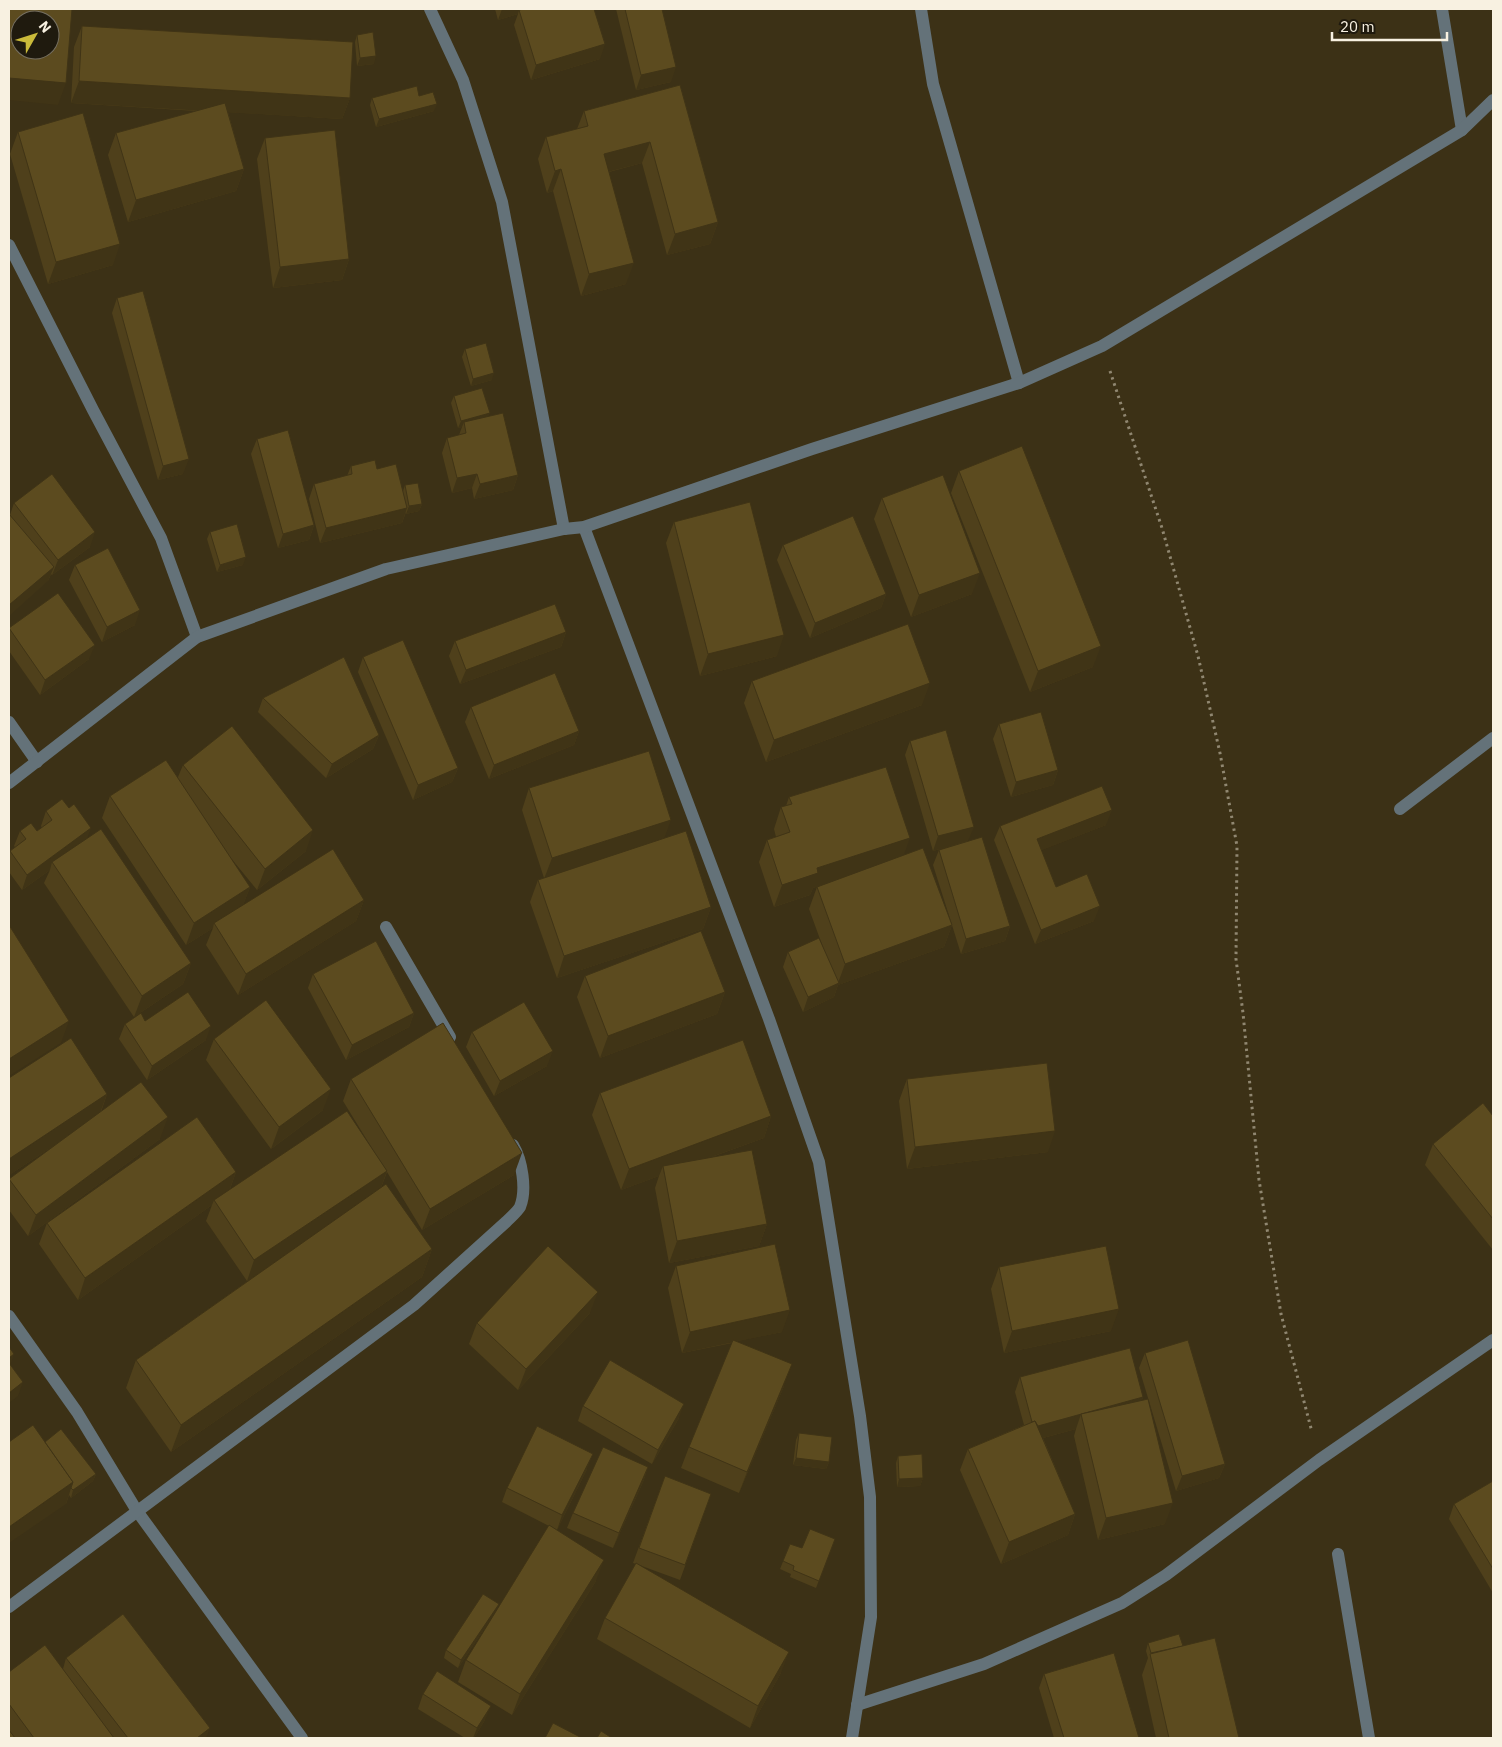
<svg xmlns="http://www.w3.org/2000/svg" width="1502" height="1747" font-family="'IBM Plex Sans',sans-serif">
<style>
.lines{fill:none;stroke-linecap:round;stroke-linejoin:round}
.path{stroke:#908771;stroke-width:3;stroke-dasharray:2.5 4;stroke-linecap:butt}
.minor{stroke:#647279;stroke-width:12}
.tertiary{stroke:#647279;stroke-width:12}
.wall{fill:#4f401b}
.shaded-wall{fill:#403416}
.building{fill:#5c4b1f;stroke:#403416;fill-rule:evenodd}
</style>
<rect width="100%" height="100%" fill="#3c3116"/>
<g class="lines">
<polyline class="path" points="1110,371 1162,528 1198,656 1220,753 1237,846 1236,959 1243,1013 1259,1180 1281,1314 1312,1432"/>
<g class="minor">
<polyline points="430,9 463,80 502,202 564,529"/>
<polyline points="921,9 933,84 1019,383"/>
<polyline points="1442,9 1462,130"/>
<polyline points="9,245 93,410 161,538 197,637"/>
<polyline points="584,527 769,1019 819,1162 860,1416 870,1497 871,1617 852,1738"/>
<polyline points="9,722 37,762"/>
<polyline points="1400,809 1493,738"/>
<polyline points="386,927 450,1037"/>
<polyline points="9,1316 77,1412 137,1511 302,1738"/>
<polyline points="1338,1554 1369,1738"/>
<path d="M 9,1607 L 414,1305 L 506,1222 C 511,1217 517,1212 520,1207 C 527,1190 522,1160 513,1145"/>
<polyline points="857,1705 984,1664 1122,1603 1166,1575 1319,1460 1493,1340"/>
</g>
<polyline class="tertiary" points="9,783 197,637 386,569 564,529 584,527 812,449 1019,383 1102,346 1462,130 1493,100"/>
</g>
<g class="wall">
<polygon points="495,9 594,9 600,59 531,80 514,25 518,14 498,20"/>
<polygon points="616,9 662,9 671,82 636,90"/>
<polygon points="82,26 350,98 342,119 228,112 244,169 236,191 128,222 108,155 116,133 197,111 71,103 74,47"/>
<polygon points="357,35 374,64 357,66 355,42"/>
<polygon points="680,85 718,222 710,244 667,255 642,163 609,172 626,284 581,296 553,191 547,193 538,159 546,137 577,129 584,111"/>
<polygon points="419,96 434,111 376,127 370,105 372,98"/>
<polygon points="18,132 113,265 48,284 10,154"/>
<polygon points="265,138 349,259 342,280 273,288 257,159"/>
<polygon points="117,298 183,474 158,480 112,313"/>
<polygon points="465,349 492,380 471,386 462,357"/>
<polygon points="454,396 488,416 518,475 513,490 474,499 472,488 452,493 442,453 447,438 459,435 462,427 458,428 451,403"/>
<polygon points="257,439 314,525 309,540 278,548 251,454"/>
<polygon points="351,466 377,469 403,491 405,485 422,504 419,511 406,514 406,512 402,523 320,543 309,499 314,484 347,476"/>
<polygon points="959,471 1093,667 1030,692 951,493"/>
<polygon points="882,498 972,594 911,617 874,519"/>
<polygon points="14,503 90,547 52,575 51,574 48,581 10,515"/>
<polygon points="674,522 777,656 700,676 666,543"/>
<polygon points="210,532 243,565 217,572 207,539"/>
<polygon points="783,545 886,594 881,608 810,638 777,560"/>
<polygon points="75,565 135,625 102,642 69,580"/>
<polygon points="9,628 89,659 40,695 9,651"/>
<polygon points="566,632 561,647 460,684 449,656 455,641"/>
<polygon points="363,657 458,768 452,782 413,800 358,672"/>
<polygon points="752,681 922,705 766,762 744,703"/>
<polygon points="263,698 379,735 373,749 326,778 258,712"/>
<polygon points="471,707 579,731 574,745 489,779 465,722"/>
<polygon points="999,724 1058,770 1053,785 1011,797 993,739"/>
<polygon points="910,741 968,841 1010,926 1005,941 961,954 952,925 944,947 838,985 834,997 803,1012 783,967 788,952 824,950 809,909 817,887 825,884 813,888 810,895 774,907 759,862 767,840 776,837 774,829 781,807 786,806 789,797 903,855 952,925 933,865 939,850 958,844 933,851 905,755"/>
<polygon points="183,765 306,851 257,890 230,857 250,887 243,905 364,900 356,921 238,995 206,945 213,928 186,945 102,818 110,796 178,777"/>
<polygon points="529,788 664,838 711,907 703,929 557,978 530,902 538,880 544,878 522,810"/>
<polygon points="46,811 87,838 191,963 183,984 134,1017 44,883 50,870 22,890 9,872 9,854 10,851 15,847 14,846 20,831 37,831 42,828 41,826"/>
<polygon points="1106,825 1041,850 1056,887 1094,921 1035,944 994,840 1000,826"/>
<polygon points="313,974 414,1013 409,1027 346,1060 308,988"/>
<polygon points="585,976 725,992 717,1014 600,1058 577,997"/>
<polygon points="145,1021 206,1040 147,1080 119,1039 125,1024"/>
<polygon points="472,1032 547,1066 494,1096 466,1047"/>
<polygon points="214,1039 323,1110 271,1149 206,1060"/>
<polygon points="351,1079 514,1175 422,1230 387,1172 381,1188 432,1249 422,1277 171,1452 126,1388 136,1360 282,1257 247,1281 206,1221 212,1205 78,1300 39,1244 47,1223 236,1172 230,1189 376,1155 343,1101"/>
<polygon points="907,1079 1048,1152 907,1169 899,1101"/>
<polygon points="600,1093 771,1116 764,1138 709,1158 767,1224 759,1246 669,1263 655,1188 659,1176 621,1190 592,1115"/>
<polygon points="107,1094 101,1112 160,1139 28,1236 9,1210 9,1179 64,1139 9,1175"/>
<polygon points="1493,1116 1493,1250 1425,1165 1433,1144"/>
<polygon points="676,1266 782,1332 737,1341 784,1386 739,1493 681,1468 689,1447 732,1343 682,1353 668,1288"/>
<polygon points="999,1267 1111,1331 1004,1353 991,1289"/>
<polygon points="590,1313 518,1390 469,1344 477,1323"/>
<polygon points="1145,1353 1225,1464 1219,1478 1176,1491 1139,1368"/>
<polygon points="1020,1377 1143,1397 1142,1400 1165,1524 1098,1540 1074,1436 1076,1429 1043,1438 1075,1514 1068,1535 1001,1564 960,1470 968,1449 1024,1425 1015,1392"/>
<polygon points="583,1406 679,1418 652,1464 578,1421"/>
<polygon points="799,1433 829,1462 826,1469 793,1465 796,1440"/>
<polygon points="45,1442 96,1474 93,1481 71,1498 69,1495 66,1504"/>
<polygon points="898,1456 923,1478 920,1486 897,1487 896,1463"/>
<polygon points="648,1467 643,1482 613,1548 567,1528 573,1513"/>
<polygon points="587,1469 557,1530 596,1581 512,1715 458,1682 466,1660 549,1526 502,1502 507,1488"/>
<polygon points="665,1476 711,1494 680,1580 639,1565 781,1673 750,1728 597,1639 605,1618 636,1564 633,1563"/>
<polygon points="1493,1481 1493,1593 1449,1519 1454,1504"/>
<polygon points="835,1539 816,1588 790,1577 791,1574 780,1569 790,1544 802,1548"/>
<polygon points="499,1604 496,1611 458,1668 444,1658 446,1650"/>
<polygon points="1148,1643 1183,1646 1239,1738 1156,1738 1142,1675 1148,1658 1146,1651"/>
<polygon points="66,1658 206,1738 9,1738 9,1672 63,1669"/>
<polygon points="1044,1674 1139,1738 1054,1738 1039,1688"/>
<polygon points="423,1694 485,1720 474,1738 465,1738 418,1709"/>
</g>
<g class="shaded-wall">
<polygon points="502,9 536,9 519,10 518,14 498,20"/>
<polygon points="605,44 600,59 531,80 536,65"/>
<polygon points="376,56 374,64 357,66 360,58"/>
<polygon points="676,67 671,82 636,90 641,75"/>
<polygon points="9,78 66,83 58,105 9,100"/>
<polygon points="79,81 350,98 342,119 71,103"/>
<polygon points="437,104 434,111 376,127 379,119"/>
<polygon points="650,142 642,163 596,175 604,154"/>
<polygon points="244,169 236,191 128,222 136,200"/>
<polygon points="561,169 553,191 547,193 555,171"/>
<polygon points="718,222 710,244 667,255 675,234"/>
<polygon points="120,244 113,265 48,284 56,262"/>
<polygon points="349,259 342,280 273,288 280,267"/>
<polygon points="634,263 626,284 581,296 589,274"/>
<polygon points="494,373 492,380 471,386 473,379"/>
<polygon points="490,413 487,421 464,422 462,427 458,428 461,421"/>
<polygon points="189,459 183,474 158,480 163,466"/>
<polygon points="477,474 472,488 452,493 457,478"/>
<polygon points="518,475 513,490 474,499 480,484"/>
<polygon points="422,504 419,511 406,514 409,506"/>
<polygon points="407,508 402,523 320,543 326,528"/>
<polygon points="314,525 309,540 278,548 283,534"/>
<polygon points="95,532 90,547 52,575 58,560"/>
<polygon points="246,557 243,565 217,572 220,565"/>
<polygon points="54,567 48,581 9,616 9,605"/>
<polygon points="980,573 972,594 911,617 919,595"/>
<polygon points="886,594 881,608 810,638 815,623"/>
<polygon points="140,610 135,625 102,642 107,627"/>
<polygon points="566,632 561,647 460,684 466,670"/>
<polygon points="784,635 777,656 700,676 708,654"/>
<polygon points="95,645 89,659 40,695 45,680"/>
<polygon points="1101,646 1093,667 1030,692 1038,671"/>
<polygon points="930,683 922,705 766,762 774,740"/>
<polygon points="579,731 574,745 489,779 494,765"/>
<polygon points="379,735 373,749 326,778 332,764"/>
<polygon points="458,768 452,782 413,800 418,785"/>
<polygon points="1058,770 1053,785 1011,797 1016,782"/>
<polygon points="1112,810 1106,825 1032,854 1037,839"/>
<polygon points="671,820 663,842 544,879 552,858"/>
<polygon points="974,827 968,841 933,851 938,836"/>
<polygon points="91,828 86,842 52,862 50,870 22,890 27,875"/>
<polygon points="313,830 306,851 257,890 265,869"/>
<polygon points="910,838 902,860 813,888 810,895 774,907 782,885 817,868"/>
<polygon points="250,887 242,908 214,923 213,928 186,945 194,923"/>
<polygon points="364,900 356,921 238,995 246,974"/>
<polygon points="1100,906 1094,921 1035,944 1041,930"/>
<polygon points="711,907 703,929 557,978 564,956"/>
<polygon points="952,925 944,947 838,985 834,997 803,1012 808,997 838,983 845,964"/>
<polygon points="1010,926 1005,941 961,954 966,939"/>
<polygon points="191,963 183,984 134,1017 142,996"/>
<polygon points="725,992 717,1014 600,1058 608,1036"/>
<polygon points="414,1013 409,1027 346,1060 352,1045"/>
<polygon points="69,1021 61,1043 9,1076 9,1059"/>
<polygon points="211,1026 206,1040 147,1080 152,1066"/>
<polygon points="553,1051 547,1066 494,1096 500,1081"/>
<polygon points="331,1089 323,1110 271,1149 279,1127"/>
<polygon points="107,1094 99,1116 9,1175 9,1159"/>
<polygon points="771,1116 764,1138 664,1174 663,1166 659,1176 621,1190 629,1169"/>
<polygon points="168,1117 160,1139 28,1236 36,1215"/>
<polygon points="1055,1131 1048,1152 907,1169 915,1147"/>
<polygon points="522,1153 514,1175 422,1230 430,1209"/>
<polygon points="387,1171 379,1193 247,1281 254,1260"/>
<polygon points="236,1172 228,1194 214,1200 212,1205 78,1300 85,1278"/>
<polygon points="767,1224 759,1246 669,1263 677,1241"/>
<polygon points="432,1249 422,1277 171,1452 181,1425"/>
<polygon points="598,1292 590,1313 518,1390 526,1369"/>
<polygon points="1119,1309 1111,1331 1004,1353 1012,1331"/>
<polygon points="790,1310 782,1332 682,1353 690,1332"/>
<polygon points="14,1354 9,1369 9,1358"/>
<polygon points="792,1364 784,1386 739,1493 747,1472"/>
<polygon points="23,1382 18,1396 9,1403 9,1393"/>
<polygon points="1143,1397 1138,1412 1082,1414"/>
<polygon points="684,1404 679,1418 652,1464 658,1450"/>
<polygon points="1081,1414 1076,1429 1028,1442 1034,1427"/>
<polygon points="593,1454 587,1469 557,1530 562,1515"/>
<polygon points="796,1458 829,1462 826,1469 793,1465"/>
<polygon points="1225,1464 1219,1478 1176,1491 1182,1476"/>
<polygon points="648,1467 643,1482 613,1548 619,1533"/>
<polygon points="96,1474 93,1481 71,1498 73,1490"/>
<polygon points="923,1478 920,1486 897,1487 899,1479"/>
<polygon points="73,1482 66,1504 9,1543 9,1527"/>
<polygon points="1173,1503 1165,1524 1098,1540 1106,1518"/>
<polygon points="1075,1514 1068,1535 1001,1564 1009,1542"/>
<polygon points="604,1560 596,1581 512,1715 520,1694"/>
<polygon points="499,1604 496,1611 458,1668 461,1660"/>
<polygon points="789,1652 781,1673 750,1728 758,1706"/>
<polygon points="491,1706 485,1720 474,1738 473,1738 477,1728"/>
<polygon points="210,1728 206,1738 197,1738"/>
</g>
<g class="building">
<path d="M 9,9 L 72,9 L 66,83 L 9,78 ZM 20,20 L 50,20 L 50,50 L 20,50 Z"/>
<polygon points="524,9 594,9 605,44 536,65 519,10"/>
<polygon points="625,9 662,9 676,67 641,75"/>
<polygon points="82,26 353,42 350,98 79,81"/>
<polygon points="373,32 376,56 360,58 357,35"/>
<polygon points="680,85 718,222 675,234 650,142 604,154 634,263 589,274 561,169 555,171 546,137 588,126 584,111"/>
<polygon points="417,86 419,96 433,92 437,104 379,119 372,98"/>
<polygon points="225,103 244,169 136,200 116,133"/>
<polygon points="83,113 120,244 56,262 18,132"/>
<polygon points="335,130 349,259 280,267 265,138"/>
<polygon points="143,291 189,459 163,466 117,298"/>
<polygon points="486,343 494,373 473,379 465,349"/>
<polygon points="482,388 490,413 461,421 454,396"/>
<polygon points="503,413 518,475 480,484 477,474 457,478 447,438 466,433 464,422"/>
<polygon points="288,430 314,525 283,534 257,439"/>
<polygon points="1022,446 1101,646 1038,671 959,471"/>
<polygon points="375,460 377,469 396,464 407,508 326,528 314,484 352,474 351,466"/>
<polygon points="52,474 95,532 58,560 14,503"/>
<polygon points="943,475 980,573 919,595 882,498"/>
<polygon points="418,483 422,504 409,506 405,485"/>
<polygon points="750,502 784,635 708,654 674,522"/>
<polygon points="9,514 54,567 9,605"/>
<polygon points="853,516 886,594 815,623 783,545"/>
<polygon points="237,524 246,557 220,565 210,532"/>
<polygon points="108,548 140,610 107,627 75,565"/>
<polygon points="58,593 95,645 45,680 9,628"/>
<polygon points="555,604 566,632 466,670 455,641"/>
<polygon points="908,624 930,683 774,740 752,681"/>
<polygon points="403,640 458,768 418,785 363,657"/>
<polygon points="344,657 379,735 332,764 263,698"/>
<polygon points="555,673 579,731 494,765 471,707"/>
<polygon points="1041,712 1058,770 1016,782 999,724"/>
<polygon points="232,726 313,830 265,869 183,765"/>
<polygon points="946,730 974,827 938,836 910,741"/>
<polygon points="649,751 671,820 552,858 529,788"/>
<polygon points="166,760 250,887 194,923 110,796"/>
<polygon points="886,767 910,838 817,868 818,873 782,885 767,840 790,832 781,807 792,804 789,797"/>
<polygon points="1102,786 1112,810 1037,839 1056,887 1087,874 1100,906 1041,930 1000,826"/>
<polygon points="62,799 69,808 74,804 91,828 27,875 10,851 26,839 20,831 31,823 37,831 52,820 46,811"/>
<polygon points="101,829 191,963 142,996 52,862"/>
<polygon points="686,831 711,907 564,956 538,880"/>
<polygon points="982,837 1010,926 966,939 939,850"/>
<polygon points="923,848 952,925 845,964 817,887"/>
<polygon points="333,849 364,900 246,974 214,923"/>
<polygon points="9,925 69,1021 9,1059"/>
<polygon points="701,931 725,992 608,1036 585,976"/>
<polygon points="819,938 839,983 808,997 788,952"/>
<polygon points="376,941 414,1013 352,1045 313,974"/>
<polygon points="188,992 211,1026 152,1066 125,1024 141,1013 145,1021"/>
<polygon points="266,1000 331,1089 279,1127 214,1039"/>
<polygon points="524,1002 553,1051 500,1081 472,1032"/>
<polygon points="443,1023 522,1153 430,1209 351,1079"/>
<polygon points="71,1038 107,1094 9,1159 9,1078"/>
<polygon points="743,1040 771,1116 629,1169 600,1093"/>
<polygon points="1047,1063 1055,1131 915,1147 907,1079"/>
<polygon points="141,1082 168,1117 36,1215 9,1179"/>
<polygon points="1483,1103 1493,1116 1493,1219 1433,1144"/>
<polygon points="347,1111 387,1171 254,1260 214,1200"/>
<polygon points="197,1117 236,1172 85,1278 47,1223"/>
<polygon points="752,1150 767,1224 677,1241 663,1166"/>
<polygon points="386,1184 432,1249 181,1425 136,1360"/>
<polygon points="775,1244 790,1310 690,1332 676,1266"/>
<polygon points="548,1246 598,1292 526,1369 477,1323"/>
<polygon points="1106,1246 1119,1309 1012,1331 999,1267"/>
<polygon points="733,1340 792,1364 747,1472 689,1447"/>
<polygon points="1188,1340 1225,1464 1182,1476 1145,1353"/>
<polygon points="9,1347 14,1354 9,1358"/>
<polygon points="1130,1348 1143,1397 1038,1426 1035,1421 1032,1422 1020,1377"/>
<polygon points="610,1360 684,1404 658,1450 583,1406"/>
<polygon points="9,1363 23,1382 9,1393"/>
<polygon points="1148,1399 1173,1503 1106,1518 1081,1414"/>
<polygon points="1035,1421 1075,1514 1009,1542 968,1449"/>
<polygon points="33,1425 73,1482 9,1527 9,1442"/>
<polygon points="537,1426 593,1454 562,1515 507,1488"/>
<polygon points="61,1429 96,1474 73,1490 71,1488 73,1482 45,1442"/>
<polygon points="799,1433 832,1437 829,1462 796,1458"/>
<polygon points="603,1447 648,1467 619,1533 573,1513"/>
<polygon points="922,1454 923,1478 899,1479 898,1456"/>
<polygon points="665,1476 711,1494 685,1565 639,1548"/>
<polygon points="1493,1481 1493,1569 1454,1504"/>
<polygon points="549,1525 604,1560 520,1694 466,1660"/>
<polygon points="810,1529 835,1539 819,1581 793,1570 794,1566 783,1561 790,1544 802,1548"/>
<polygon points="636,1563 789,1652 758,1706 605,1618"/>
<polygon points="483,1594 499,1604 461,1660 446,1650"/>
<polygon points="123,1614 210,1728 197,1738 128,1738 66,1658"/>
<polygon points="1179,1634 1183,1646 1151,1653 1148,1643"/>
<polygon points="1215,1638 1239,1738 1169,1738 1150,1654"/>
<polygon points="45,1645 114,1738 34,1738 9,1704 9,1672"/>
<polygon points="1114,1653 1139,1738 1064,1738 1044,1674"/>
<polygon points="437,1671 491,1706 477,1728 423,1694"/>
<polygon points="553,1723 582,1738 545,1738"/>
<polygon points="9,1730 15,1738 9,1738"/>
<polygon points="601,1731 612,1738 597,1738"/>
</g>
<rect width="1502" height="1747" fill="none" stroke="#f8f1e1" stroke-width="20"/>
<g transform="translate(35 35) rotate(51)"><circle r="24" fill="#1f1a0e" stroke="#767062"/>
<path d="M0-4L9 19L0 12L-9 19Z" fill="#caba3a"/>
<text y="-8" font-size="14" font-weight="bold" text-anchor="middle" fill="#f8f1e1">N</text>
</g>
<path d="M1332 32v8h115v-8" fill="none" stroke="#f8f1e1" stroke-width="2.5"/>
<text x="1340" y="32" font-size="15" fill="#f8f1e1" stroke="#1f1a0e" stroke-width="4" paint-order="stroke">20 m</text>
</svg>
